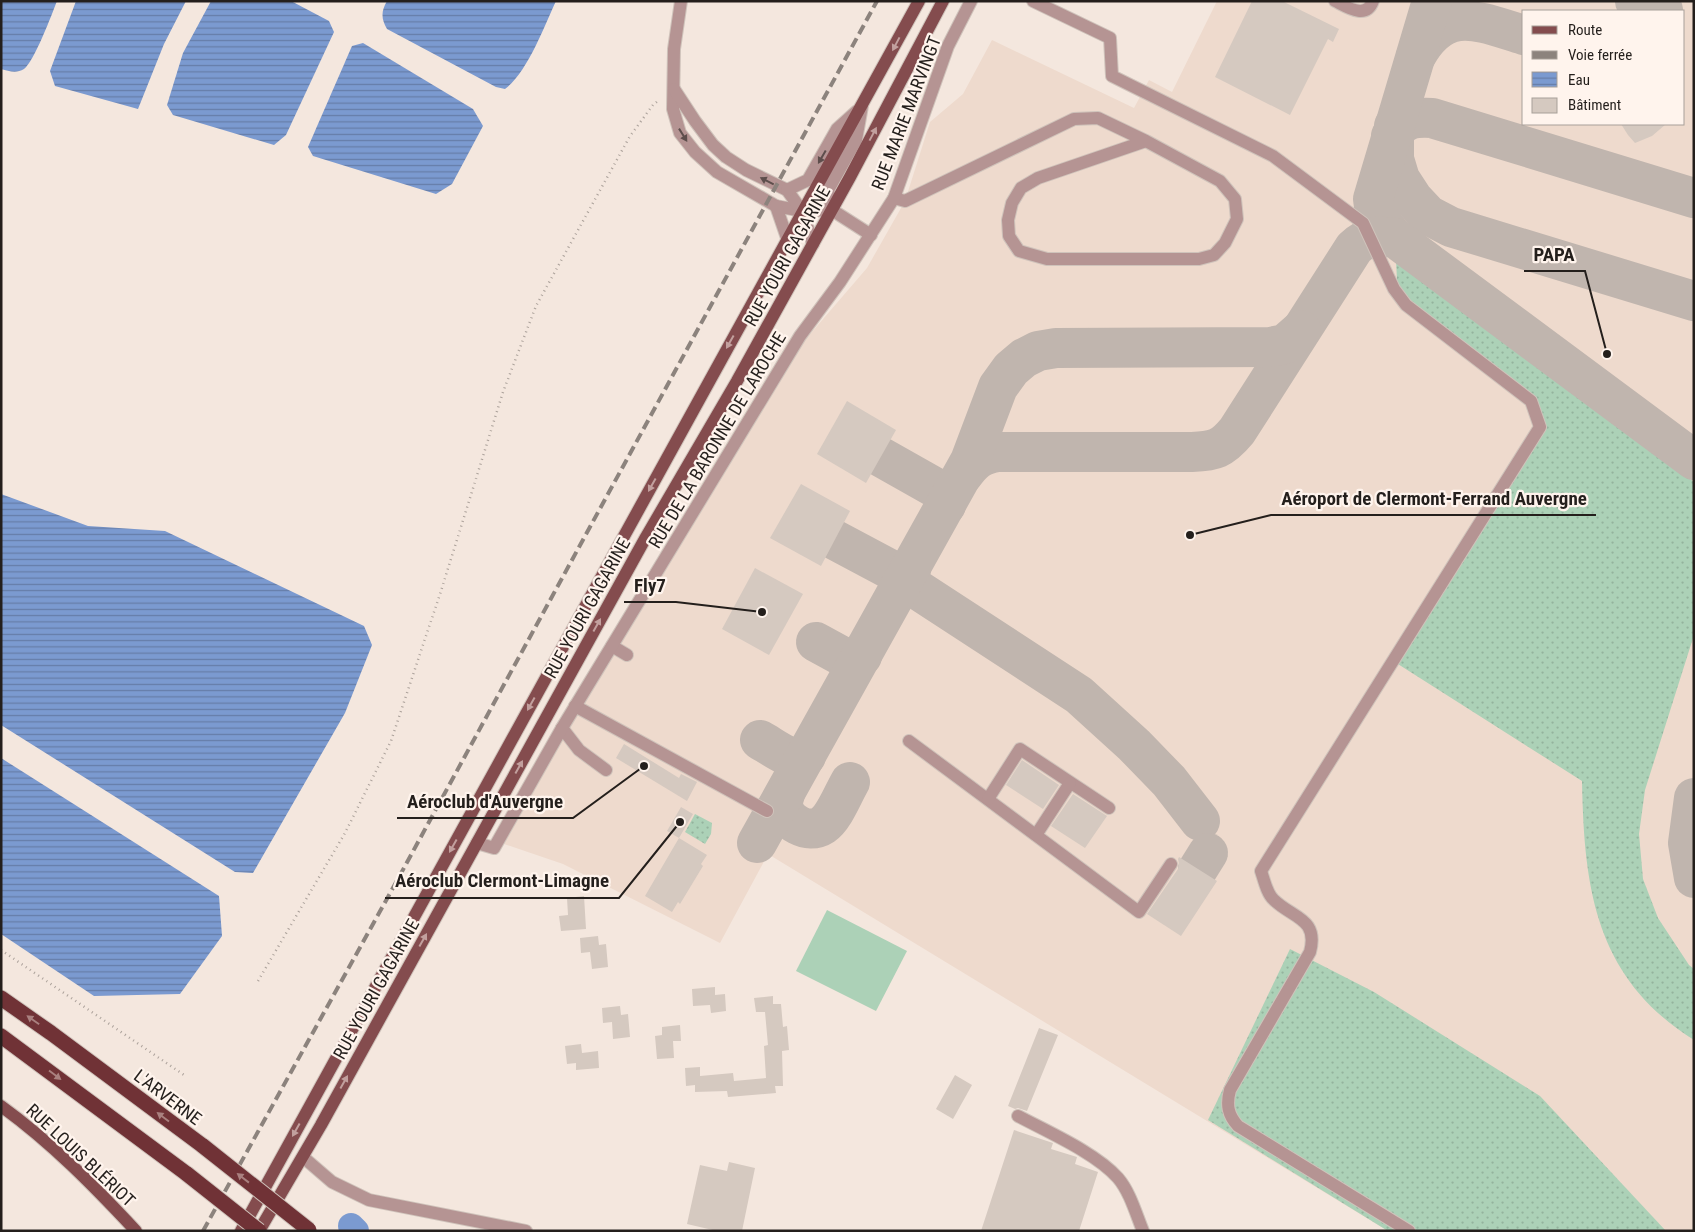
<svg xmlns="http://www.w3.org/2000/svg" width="1695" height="1232" font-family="'Roboto Condensed',sans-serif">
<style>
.built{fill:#eedacd;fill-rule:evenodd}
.grass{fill:url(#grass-dots)}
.garden{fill:#acd1b7}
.water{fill:url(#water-rules)}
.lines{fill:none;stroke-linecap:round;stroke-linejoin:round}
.river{stroke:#7b9ad0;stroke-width:26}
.taxiway{stroke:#c0b5ae;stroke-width:40}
.building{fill:#d5c9c0}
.minor-casing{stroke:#cfc3bb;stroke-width:14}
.major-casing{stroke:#cfc3bb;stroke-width:14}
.highway-casing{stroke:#cfc3bb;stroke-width:17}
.path{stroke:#aca29b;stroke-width:2.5;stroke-dasharray:1 4;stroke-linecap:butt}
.minor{stroke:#b59493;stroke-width:12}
.major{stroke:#844c4e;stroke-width:12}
.highway{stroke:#703236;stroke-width:15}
.rail{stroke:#8c837d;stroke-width:4;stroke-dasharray:10 5;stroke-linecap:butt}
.highway-bridge-casing{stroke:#cfc3bb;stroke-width:17;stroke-linecap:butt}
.highway-bridge{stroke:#703236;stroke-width:15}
.oneway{fill:#c2a09e}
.oneway2{fill:#5e4e4c}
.oneway3{fill:#a9807f}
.labels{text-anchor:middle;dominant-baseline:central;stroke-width:4.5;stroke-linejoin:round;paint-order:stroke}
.street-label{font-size:18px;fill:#241f1c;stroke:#fff4ed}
.leader{fill:none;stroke:#241f1c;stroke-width:2}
.callout-dot{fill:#241f1c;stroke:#fff4ed;stroke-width:2}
.callout-label{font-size:19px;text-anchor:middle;font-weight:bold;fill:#241f1c;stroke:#fff4ed;stroke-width:4.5;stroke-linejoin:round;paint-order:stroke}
</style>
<defs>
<pattern id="grass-dots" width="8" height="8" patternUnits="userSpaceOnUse" patternTransform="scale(1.25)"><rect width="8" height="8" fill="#acd1b7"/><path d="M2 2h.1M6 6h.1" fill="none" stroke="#94b39d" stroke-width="1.8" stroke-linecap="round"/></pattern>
<pattern id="water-rules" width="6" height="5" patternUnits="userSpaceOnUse" patternTransform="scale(1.25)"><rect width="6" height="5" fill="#7b9ad0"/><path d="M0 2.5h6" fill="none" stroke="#657da8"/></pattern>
</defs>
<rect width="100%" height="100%" fill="#f4e7de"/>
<path class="built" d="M 1217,1 L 1694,1 L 1694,1231 L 1388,1231 L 768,854 L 720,943 L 563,864 L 504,844 L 567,731 L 805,340 L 867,268 L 905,201 L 930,122 L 963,94 L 992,40 L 1134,108 L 1149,80 L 1172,92 ZM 1524,11 L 1684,11 L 1684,124 L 1524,124 Z"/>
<g class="grass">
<path d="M 1396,259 L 1694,482 L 1694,635 L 1645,790 L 1639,834 L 1643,879 L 1658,918 L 1689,965 L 1694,969 L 1694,1040 C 1595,978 1584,888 1582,781 L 1390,659 L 1541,415 L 1398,303 Z"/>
<polygon points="695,814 712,823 711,834 705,844 685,832"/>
<polygon points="1290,949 1374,992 1540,1096 1666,1231 1388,1231 1208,1120"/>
</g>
<polygon class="garden" points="827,910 907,951 876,1011 796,971"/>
<g class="water">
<path d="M 1,1 L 57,1 C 52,14 34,62 24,69 C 16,74 9,71 1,69 Z"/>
<polygon points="76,1 186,1 164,44 138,109 55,86 50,71"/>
<polygon points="211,1 291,1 329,21 334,32 286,135 274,145 173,115 167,105 183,53"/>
<path d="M 387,1 L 556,1 C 544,27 527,73 505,89 L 496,87 L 387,29 C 381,19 381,11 387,1 Z"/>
<polygon points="363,43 473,109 483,126 452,184 436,194 313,156 308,147 352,46"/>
<polygon points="1,494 88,526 165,531 364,626 372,645 345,713 253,873 235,872 1,725"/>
<polygon points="1,758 219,896 222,936 180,994 94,996 1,934"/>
</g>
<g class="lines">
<polyline class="river" points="351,1226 356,1231"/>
<g class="taxiway">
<polyline points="1635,1 1663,10"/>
<path d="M 1416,56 C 1445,4 1478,21 1524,35"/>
<polyline points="1394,126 1394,159 1400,179 1413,199 1428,215 1451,227 1694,301"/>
<path d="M 1391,136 C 1404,119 1411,117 1432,118 L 1694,198"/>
<path d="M 1395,238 C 1384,227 1374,215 1373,199 L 1432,1"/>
<polyline points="881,457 943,492 947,498 946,505"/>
<path d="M 963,475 C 973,461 980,455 997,452 L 1192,452 C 1215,451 1222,449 1237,431 L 1354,248 C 1369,234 1377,236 1395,238 L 1694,460"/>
<polyline points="835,540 897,573 904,574 911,568"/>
<polyline points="911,568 910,579 915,588 1079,695 1134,745 1169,781 1200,821"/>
<polyline points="816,642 849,660 856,660 862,656"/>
<path d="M 760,740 C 772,746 794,765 806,756"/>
<path d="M 785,794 C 784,797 783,802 783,805 C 785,822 808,835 823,825 C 834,818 843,794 850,782"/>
<polyline points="1694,798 1688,843 1694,878"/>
<polyline points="757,843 970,461 998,387 1011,369 1024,358 1038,351 1056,348 1270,347 1285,344 1301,330"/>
<polyline points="1198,869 1208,853"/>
</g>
</g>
<g class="building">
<polygon points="1252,1 1282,1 1339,29 1333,42 1328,39 1290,115 1215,77"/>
<polygon points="1621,124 1666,124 1652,136 1635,143 1628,135"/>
<polygon points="847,401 896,430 866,483 817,454"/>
<polygon points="801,484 850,511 821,566 770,538"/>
<polygon points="755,568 803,594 769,655 722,629"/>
<polygon points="624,744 679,778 681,774 697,782 687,801 616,758"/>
<polygon points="1022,760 1059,785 1043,809 1006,785"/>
<polygon points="1073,794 1107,816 1085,848 1051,826"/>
<polygon points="681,807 693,814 679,838 667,831"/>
<polygon points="679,838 707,855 701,864 703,866 680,904 678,902 672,912 645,896"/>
<polygon points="1179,857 1217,881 1181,936 1147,914 1178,869 1179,864 1178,859"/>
<polygon points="584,896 586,929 561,931 559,916 568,915 567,898"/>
<polygon points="598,936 599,945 606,944 608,967 592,969 590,952 581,953 580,938"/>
<polygon points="715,987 715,995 725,994 726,1011 711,1013 710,1005 693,1006 692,989"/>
<polygon points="773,996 773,1004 781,1004 783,1027 787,1026 789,1050 782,1051 783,1086 775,1086 776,1093 728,1097 727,1091 695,1092 695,1085 686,1086 685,1068 700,1067 700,1076 733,1073 734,1081 766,1078 764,1046 768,1045 765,1012 756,1012 754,998"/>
<polygon points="620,1006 621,1015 628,1014 630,1037 613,1039 612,1022 603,1023 602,1008"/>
<polygon points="680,1025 681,1041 673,1041 674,1058 657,1059 655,1036 662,1035 662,1027"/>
<polygon points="1039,1028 1058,1035 1027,1111 1018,1108 1015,1109 1008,1106"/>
<polygon points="581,1044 582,1053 598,1051 599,1068 576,1070 576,1063 567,1064 565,1046"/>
<polygon points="955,1075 972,1085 953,1119 936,1109"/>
<polygon points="1014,1130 1053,1143 1051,1149 1077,1157 1075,1164 1098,1172 1079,1231 981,1231"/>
<polygon points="729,1162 755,1168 742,1231 717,1231 687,1224 700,1165 727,1171"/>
</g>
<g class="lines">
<g class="minor-casing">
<g id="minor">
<polyline points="681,1 674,49 673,109 680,133 695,152 717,172 776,206 802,211 832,210 871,235"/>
<path d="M 1033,1 L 1110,38 L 1112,76 L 1273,156 L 1363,223 L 1394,289 L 1406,305 L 1531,401 L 1540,427 L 1261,871 C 1264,880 1267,894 1274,900 C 1292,918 1319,918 1310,952 L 1230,1090 C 1226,1105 1228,1115 1238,1126 L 1409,1231"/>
<path d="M 1335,1 C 1347,7 1366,20 1373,1"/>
<polyline points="674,89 695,121 713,145 726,157 746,170 787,190 802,211 813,244"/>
<polyline points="787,190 808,180 837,129 857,111"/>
<polyline points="894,198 905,201 1074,119 1098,118 1146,141 1220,181 1235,199 1237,219 1225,243 1214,255 1199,259 1047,259 1019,251 1009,236 1008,220 1012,203 1021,188 1038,178 1146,141"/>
<polyline points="776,206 787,238"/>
<polyline points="832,210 828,190 856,140 862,106"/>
<polyline points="612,646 627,655"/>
<polyline points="575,706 767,811"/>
<polyline points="562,728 579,750 606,770"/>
<polyline points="909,741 1139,912 1171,864"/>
<polyline points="988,799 1020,749 1109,808"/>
<polyline points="1036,835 1070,783"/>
<polyline points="477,843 494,848 562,728 800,336 840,282 894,198 948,46 971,1"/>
<path d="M 1018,1116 C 1048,1132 1096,1153 1118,1178 C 1130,1192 1136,1214 1143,1231"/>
<polyline points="303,1157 332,1182 369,1200 526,1231"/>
</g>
</g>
<g class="major-casing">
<g id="major">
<path d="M 1,1106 C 51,1142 94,1186 136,1231"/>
<polyline points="241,1231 919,1"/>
<polyline points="259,1231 321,1125 646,537 737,381 850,177 943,1"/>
</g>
</g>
<g class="highway-casing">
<g id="highway">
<polyline points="1,998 51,1033 203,1146"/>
<polyline points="1,1036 187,1174"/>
</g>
</g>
<g class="path">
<polyline points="1,950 184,1075"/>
<polyline points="258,981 345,833 391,741 441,591 503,392 536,306 630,136 653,105 659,100"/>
</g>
<use href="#minor" class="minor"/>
<use href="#major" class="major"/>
<use href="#highway" class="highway"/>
<polyline class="rail" points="203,1231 399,877 877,1"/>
<g class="highway-bridge-casing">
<g id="highway-bridge">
<polyline points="203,1146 309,1230"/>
<polyline points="187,1174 259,1231"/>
</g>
</g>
<use href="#highway-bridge" class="highway-bridge"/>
</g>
<defs><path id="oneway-solid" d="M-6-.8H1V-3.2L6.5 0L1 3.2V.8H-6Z" transform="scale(1.25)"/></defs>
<g class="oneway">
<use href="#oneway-solid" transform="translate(896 44) rotate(118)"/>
<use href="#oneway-solid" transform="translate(873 134) rotate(-62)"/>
<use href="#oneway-solid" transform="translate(730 342) rotate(119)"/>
<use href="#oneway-solid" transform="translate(652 485) rotate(119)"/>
<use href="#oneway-solid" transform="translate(597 625) rotate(-61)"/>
<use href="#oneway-solid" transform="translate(531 704) rotate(119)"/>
<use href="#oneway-solid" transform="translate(519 767) rotate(-61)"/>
<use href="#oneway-solid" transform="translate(453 846) rotate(119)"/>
<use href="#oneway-solid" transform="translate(423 940) rotate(-61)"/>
<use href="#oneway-solid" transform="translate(344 1082) rotate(-61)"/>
<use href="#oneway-solid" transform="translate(296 1130) rotate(119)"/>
</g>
<g class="oneway2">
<use href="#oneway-solid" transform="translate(683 135) rotate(58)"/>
<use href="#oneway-solid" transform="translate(822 157) rotate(120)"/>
<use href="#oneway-solid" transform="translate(767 181) rotate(-153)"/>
</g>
<g class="oneway3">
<use href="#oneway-solid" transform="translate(33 1020) rotate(-145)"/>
<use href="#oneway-solid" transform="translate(55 1075) rotate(37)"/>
<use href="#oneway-solid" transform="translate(163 1117) rotate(-143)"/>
<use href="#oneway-solid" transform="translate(243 1178) rotate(-142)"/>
</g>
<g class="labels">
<g class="street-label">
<text transform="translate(906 113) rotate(-69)">RUE MARIE MARVINGT</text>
<text transform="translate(787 256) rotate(-61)">RUE YOURI GAGARINE</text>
<text transform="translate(717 440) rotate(-59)">RUE DE LA BARONNE DE LAROCHE</text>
<text transform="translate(587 608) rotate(-61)">RUE YOURI GAGARINE</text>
<text transform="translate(376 989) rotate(-61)">RUE YOURI GAGARINE</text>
<text transform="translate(168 1097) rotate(37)">L'ARVERNE</text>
<text transform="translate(81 1155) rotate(43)">RUE LOUIS BLÉRIOT</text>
</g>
</g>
<path class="leader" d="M1607 354L1585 271H1524M1190 535L1271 515H1596M762 612L676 602H624M644 766L573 818H397M680 822L619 898H385"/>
<g class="callout-dot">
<circle cx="1607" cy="354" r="5"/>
<circle cx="1190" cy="535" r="5"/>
<circle cx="762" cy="612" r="5"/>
<circle cx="644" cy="766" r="5"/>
<circle cx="680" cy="822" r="5"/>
</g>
<g class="callout-label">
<text x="1554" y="261">PAPA</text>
<text x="1434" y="505">Aéroport de Clermont-Ferrand Auvergne</text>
<text x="650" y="592">Fly7</text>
<text x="485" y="808">Aéroclub d'Auvergne</text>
<text x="502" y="887">Aéroclub Clermont-Limagne</text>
</g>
<rect width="1695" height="1232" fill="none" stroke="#241f1c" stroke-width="5"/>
<rect x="1522" y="10" width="162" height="115" fill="#fff4ed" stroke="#a79f99"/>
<rect x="1532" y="26" width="25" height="8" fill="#844c4e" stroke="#a79f99"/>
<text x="1568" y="35" font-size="15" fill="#241f1c">Route</text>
<rect x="1532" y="51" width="25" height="8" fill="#8c837d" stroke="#a79f99"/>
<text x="1568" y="60" font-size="15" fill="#241f1c">Voie ferrée</text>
<rect x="1532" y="72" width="25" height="15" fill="url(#water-rules)" stroke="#a79f99"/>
<text x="1568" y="85" font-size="15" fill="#241f1c">Eau</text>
<rect x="1532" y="98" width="25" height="15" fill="#d5c9c0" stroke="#a79f99"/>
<text x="1568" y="110" font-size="15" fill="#241f1c">Bâtiment</text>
</svg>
